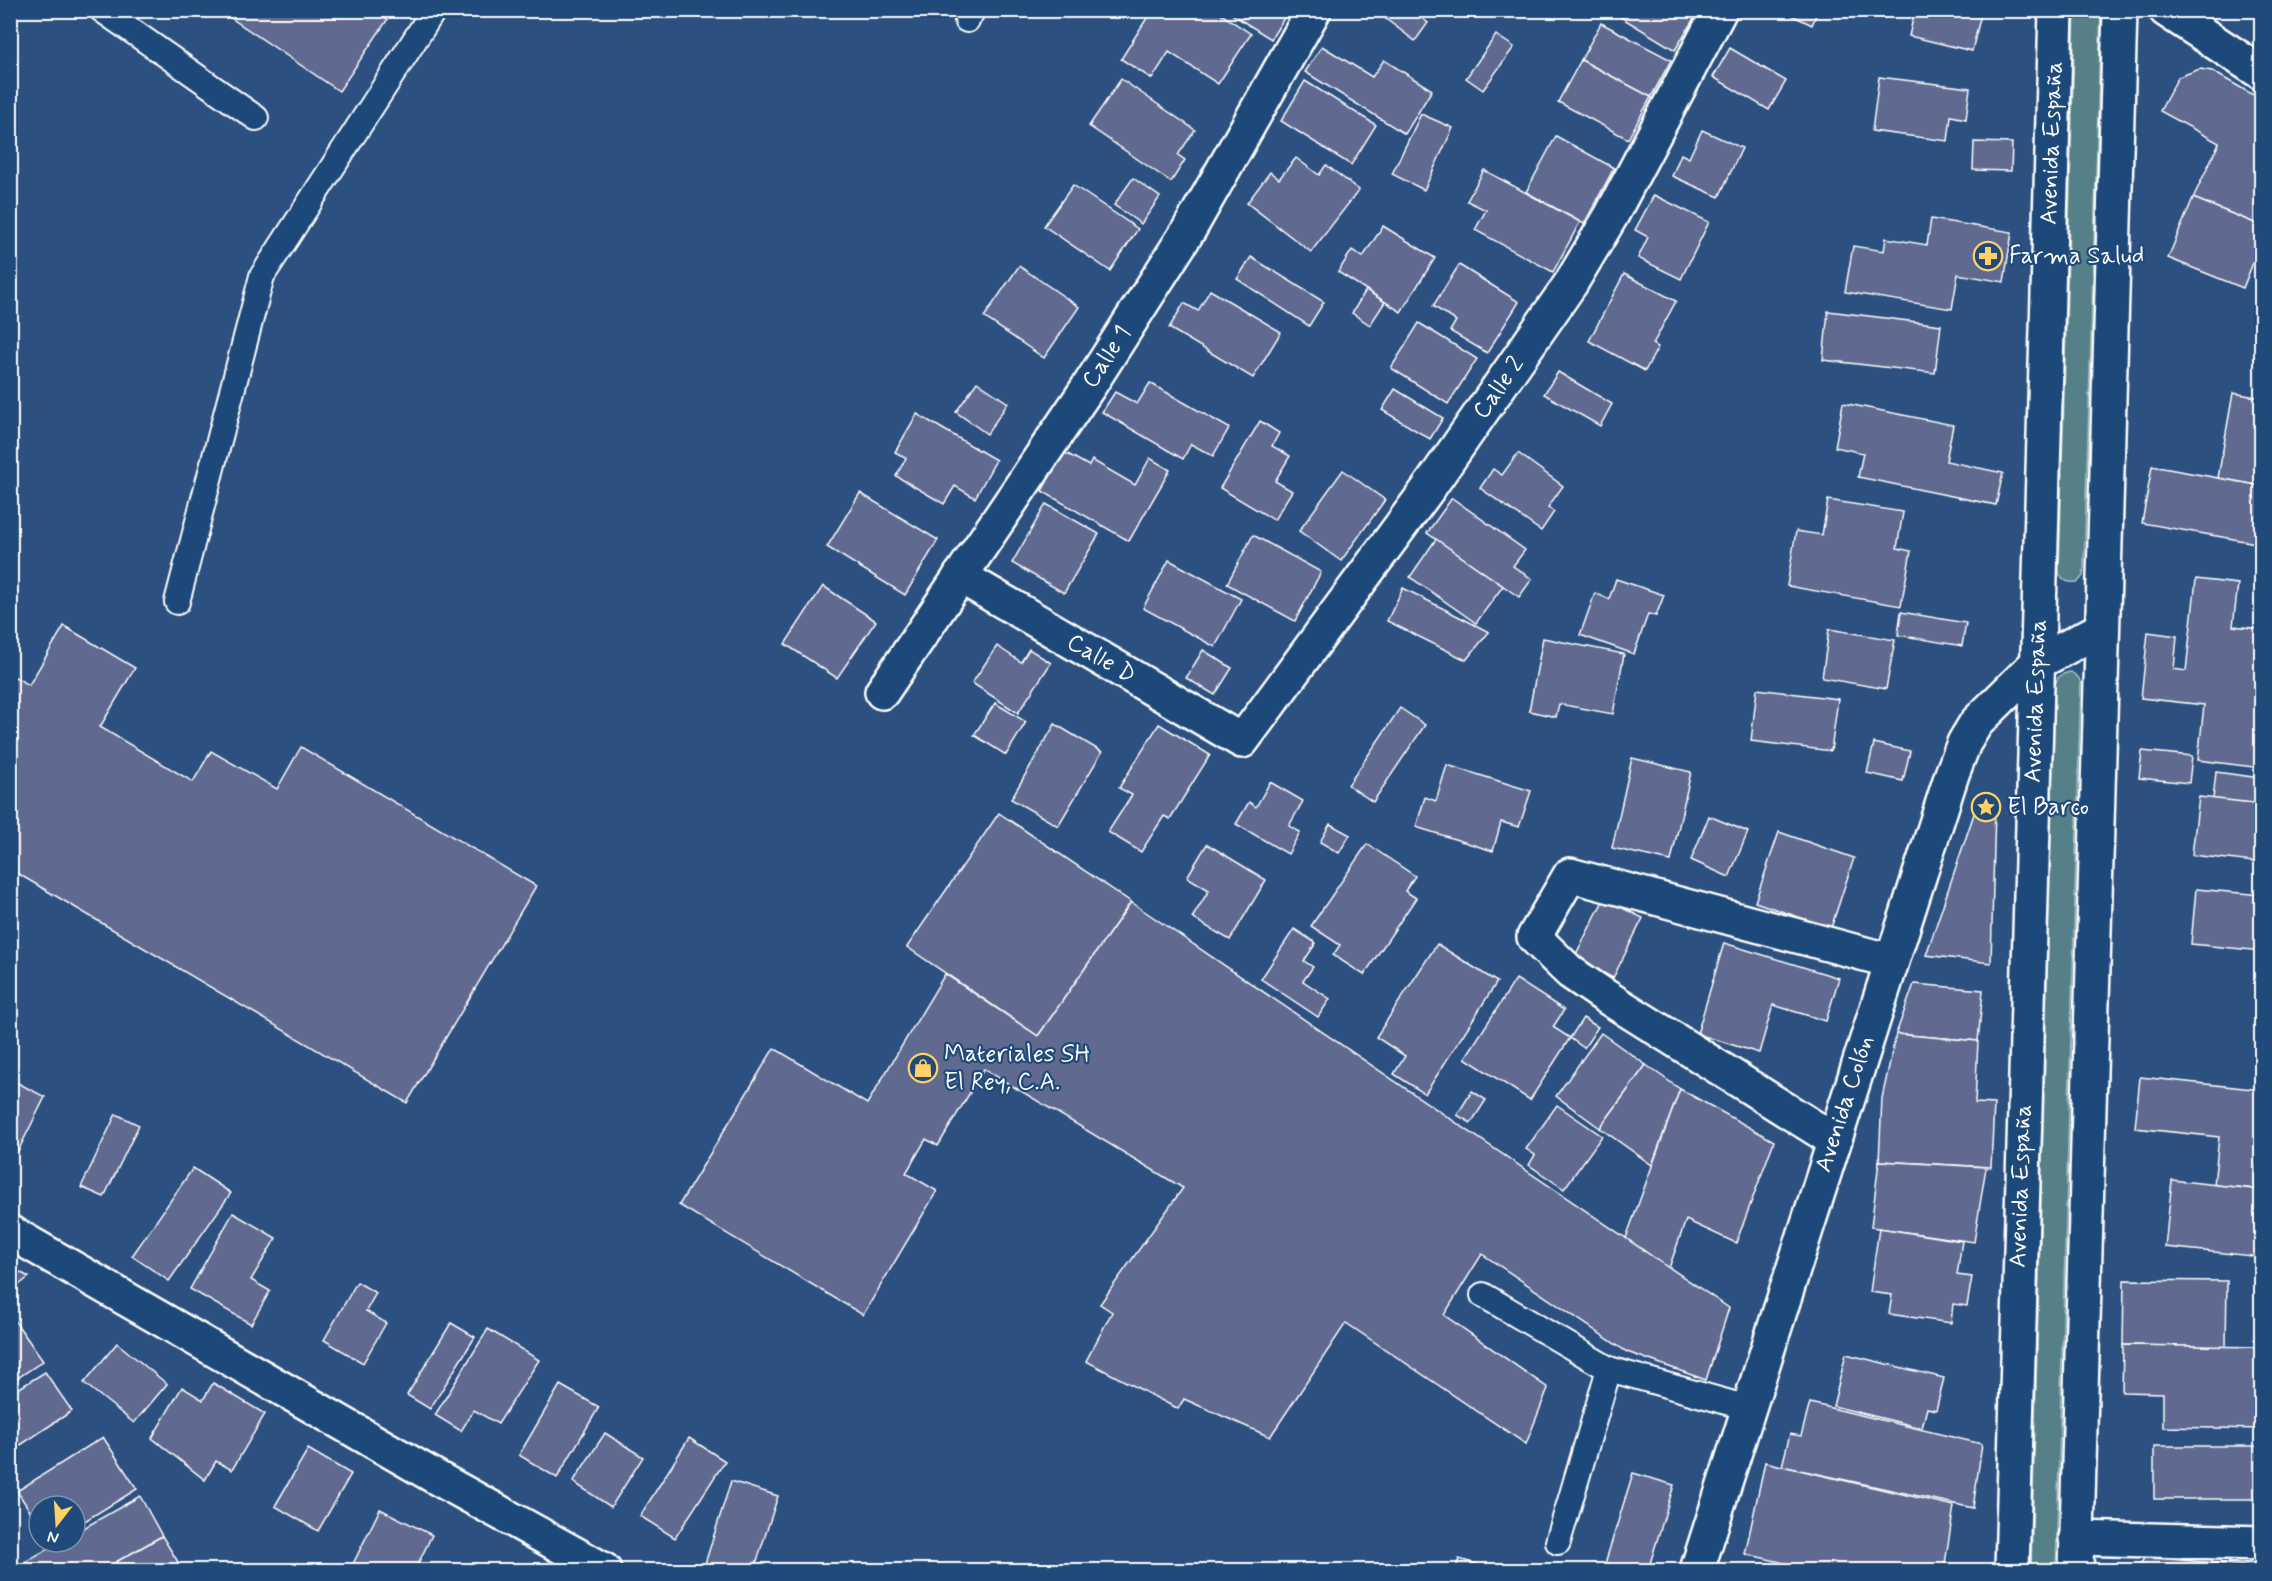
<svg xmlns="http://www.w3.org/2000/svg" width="2272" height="1581" font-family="Mynerve,sans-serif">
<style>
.green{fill:#548088;stroke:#aac0c4;stroke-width:1.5}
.building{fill:#606a91;stroke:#fff;stroke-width:1.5}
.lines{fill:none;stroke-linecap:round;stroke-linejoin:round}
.lane-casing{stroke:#fff;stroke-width:28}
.street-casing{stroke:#fff;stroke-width:38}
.secondary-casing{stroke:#fff;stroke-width:38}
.lane{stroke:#1f4a7a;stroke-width:24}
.street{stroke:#1f4a7a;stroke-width:33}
.secondary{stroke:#1f4a7a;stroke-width:33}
.labels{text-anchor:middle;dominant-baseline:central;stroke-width:4.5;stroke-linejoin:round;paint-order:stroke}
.street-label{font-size:24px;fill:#fff;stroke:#1f4a7a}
.poi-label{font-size:24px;fill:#fff;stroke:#1f4a7a;text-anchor:start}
</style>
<rect width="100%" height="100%" fill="#2c507f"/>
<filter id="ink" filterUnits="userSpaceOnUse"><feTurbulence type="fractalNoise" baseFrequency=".0167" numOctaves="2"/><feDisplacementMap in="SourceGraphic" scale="12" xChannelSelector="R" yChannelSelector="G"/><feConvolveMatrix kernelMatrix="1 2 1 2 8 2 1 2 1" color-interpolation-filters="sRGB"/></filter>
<g filter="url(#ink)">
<g class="green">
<path d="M 2075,11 L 2101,11 L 2084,568 L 2083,576 L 2078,582 C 2068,583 2064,582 2059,573 Z"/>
<path d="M 2071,672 L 2078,677 L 2081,683 L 2056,1570 L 2031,1570 L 2055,686 C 2057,676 2061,674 2071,672 Z"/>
</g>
<g class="building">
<polygon points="219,10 394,10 339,91"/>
<polygon points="1152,10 1215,10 1251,34 1218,84 1169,52 1152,79 1121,59"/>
<polygon points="1225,10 1289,10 1271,39"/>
<polygon points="1374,10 1412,10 1428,23 1415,41"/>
<polygon points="1609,10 1699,10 1675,50"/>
<polygon points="1781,10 1818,10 1812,25"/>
<polygon points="1915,10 1982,10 1972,51 1909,36"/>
<polygon points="1601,23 1671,60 1651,97 1581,60"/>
<polygon points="1496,35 1514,47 1483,90 1466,78"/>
<polygon points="1322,46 1372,77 1384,60 1432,90 1405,134 1305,72"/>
<polygon points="1730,48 1786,81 1769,110 1713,77"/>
<polygon points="1581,60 1651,97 1628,139 1558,102"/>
<polygon points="2200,69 2212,71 2262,100 2262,226 2193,198 2219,143 2160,111 2178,77"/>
<polygon points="1879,77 1970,88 1966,119 1951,116 1948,141 1872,131"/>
<polygon points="1121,79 1195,130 1178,155 1185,160 1171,182 1089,126"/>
<polygon points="1305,81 1376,125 1351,165 1281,121"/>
<polygon points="1421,114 1453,128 1424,190 1392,174"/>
<polygon points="1702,130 1742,148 1719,197 1672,176 1681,154 1689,158"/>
<polygon points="1556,136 1614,168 1584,224 1526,192"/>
<polygon points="1974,142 2012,143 2011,171 1973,170"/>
<polygon points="1296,158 1319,175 1326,165 1359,190 1311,252 1247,203 1270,172 1279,179"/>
<polygon points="1484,170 1580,222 1553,272 1475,230 1486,210 1467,201"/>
<polygon points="1133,178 1160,197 1141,224 1114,205"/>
<polygon points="1073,185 1138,229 1110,271 1044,226"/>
<polygon points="1654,195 1709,222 1681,279 1638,258 1648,237 1635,230"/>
<polygon points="2193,198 2262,226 2262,240 2243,288 2168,258"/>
<polygon points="1931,219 2012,232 2004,282 1958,274 1952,309 1845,292 1853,246 1884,251 1886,238 1927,245"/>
<polygon points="1383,226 1435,258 1401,312 1338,272 1352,250 1363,257"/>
<polygon points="1251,257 1324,302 1309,326 1237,279"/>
<polygon points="1459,265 1519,302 1487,353 1450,331 1456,321 1433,306"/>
<polygon points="1019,266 1079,307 1044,358 984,317"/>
<polygon points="1624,274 1676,301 1653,344 1658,347 1645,371 1589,341"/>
<polygon points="1210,290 1281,332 1253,378 1169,328 1184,303 1198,311"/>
<polygon points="1366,290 1385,302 1370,325 1352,313"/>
<polygon points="1828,311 1941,325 1935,373 1823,360"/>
<polygon points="1419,323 1477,359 1448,404 1391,368"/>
<polygon points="1558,372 1612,404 1600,426 1544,394"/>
<polygon points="977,382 1008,403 987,434 956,412"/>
<polygon points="1150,383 1229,428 1213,456 1191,444 1183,459 1102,412 1115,392 1137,404"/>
<polygon points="1395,389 1443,418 1430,439 1382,410"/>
<polygon points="2233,393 2262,398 2262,486 2218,478"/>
<polygon points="1843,403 1953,425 1946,461 2003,473 1996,505 1858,477 1863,453 1835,447"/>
<polygon points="917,414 996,460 975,498 955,486 944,504 896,476 906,458 895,452"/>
<polygon points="1260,421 1279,433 1272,446 1290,456 1275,481 1292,491 1274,520 1220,488"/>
<polygon points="1064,452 1089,466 1092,460 1135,485 1150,458 1170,470 1129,541 1042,491"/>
<polygon points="1518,453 1563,486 1548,507 1554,512 1541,531 1480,488 1493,469 1502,475"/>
<polygon points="2152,466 2262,486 2262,544 2142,523"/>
<polygon points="1343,470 1385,500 1341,561 1299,531"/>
<polygon points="860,493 938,540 905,595 827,547"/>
<polygon points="1452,498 1525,550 1513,566 1532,579 1519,597 1427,533"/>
<polygon points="1828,500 1903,512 1897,548 1911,551 1901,606 1787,586 1796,531 1822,535"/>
<polygon points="1046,504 1099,534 1064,593 1012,563"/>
<polygon points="1253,535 1321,572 1295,621 1227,584"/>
<polygon points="1436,539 1503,586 1476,623 1410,577"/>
<polygon points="1169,560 1241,599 1215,647 1143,608"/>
<polygon points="1616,579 1664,595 1656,616 1648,614 1634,654 1580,635 1595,593 1609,599"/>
<polygon points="2196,579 2238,584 2233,626 2262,629 2261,768 2198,760 2204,705 2141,698 2148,632 2177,636 2174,669 2186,671"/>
<polygon points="823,586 876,621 837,678 785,644"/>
<polygon points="1403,588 1489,632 1466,660 1387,621"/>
<polygon points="1901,612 1966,623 1962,646 1898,635"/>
<polygon points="64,626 135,668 100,727 193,782 211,751 277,789 301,747 536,886 407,1103 10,869 10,674 29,685"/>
<polygon points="1829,629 1895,640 1886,689 1822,678"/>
<polygon points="1543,638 1624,654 1613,714 1559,704 1556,717 1529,711"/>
<polygon points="997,646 1021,662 1029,649 1051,663 1018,713 972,683"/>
<polygon points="1203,650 1232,668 1215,695 1186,678"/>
<polygon points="1757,689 1838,699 1831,751 1751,741"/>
<polygon points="995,703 1026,722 1006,755 974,735"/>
<polygon points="1400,708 1425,725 1373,802 1348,785"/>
<polygon points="1055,724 1102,752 1058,826 1011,799"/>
<polygon points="1159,724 1210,755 1170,819 1164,816 1141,852 1108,832 1132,795 1119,788"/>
<polygon points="1874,743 1910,751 1903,781 1867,773"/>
<polygon points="2142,751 2192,756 2189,783 2139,778"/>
<polygon points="1632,758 1691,772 1671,861 1612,848"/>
<polygon points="1447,765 1531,791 1519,827 1501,822 1493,851 1416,827 1425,797 1436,801"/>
<polygon points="2216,772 2260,778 2257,804 2213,799"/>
<polygon points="1270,782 1303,801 1289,826 1300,832 1288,854 1236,824 1249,802 1256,807"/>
<polygon points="2199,797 2262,804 2262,863 2192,855"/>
<polygon points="1983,800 1991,801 1995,808 1991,963 1926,955 1976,808"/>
<polygon points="999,813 1131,902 1038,1036 907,947"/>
<polygon points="1709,816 1748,832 1729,877 1691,860"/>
<polygon points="1330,824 1350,835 1339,853 1320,842"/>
<polygon points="1779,832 1854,858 1831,928 1755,902"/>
<polygon points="1207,844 1266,880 1230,940 1192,918 1209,890 1187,877"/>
<polygon points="1367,844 1415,876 1405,891 1416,898 1364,975 1333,955 1340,945 1311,926"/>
<polygon points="2196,889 2262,895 2262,951 2191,944"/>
<polygon points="1604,899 1643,918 1613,978 1574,958"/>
<polygon points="1131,902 1729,1308 1706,1380 1627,1352 1482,1254 1444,1315 1548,1388 1526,1444 1346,1323 1270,1437 1184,1399 1178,1409 1086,1361 1112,1312 1100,1304 1183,1188 984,1069 938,1146 926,1139 906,1173 937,1191 863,1315 679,1205 774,1048 867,1104 945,974 1038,1036"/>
<polygon points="1294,929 1316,943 1304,961 1313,967 1303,981 1330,999 1318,1017 1261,979"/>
<polygon points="1724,943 1839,978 1826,1021 1773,1005 1759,1053 1697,1034"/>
<polygon points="1437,944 1497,982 1425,1094 1394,1074 1405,1056 1376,1037"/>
<polygon points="1516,979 1564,1010 1553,1027 1570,1038 1530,1100 1465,1058"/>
<polygon points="1914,984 1983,990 1978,1041 1896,1034"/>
<polygon points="1583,1018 1598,1027 1584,1048 1570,1038"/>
<polygon points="1601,1033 1646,1065 1600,1128 1556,1096"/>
<polygon points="1896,1034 1978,1041 1975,1103 1994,1104 1991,1167 1879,1161 1882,1098"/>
<polygon points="1646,1065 1680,1089 1652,1165 1600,1128"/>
<polygon points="2140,1077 2262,1090 2262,1165 2257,1164 2255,1189 2214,1185 2219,1137 2135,1128"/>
<polygon points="10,1079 45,1097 18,1151 10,1147"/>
<polygon points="1680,1089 1774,1141 1736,1243 1686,1220 1669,1268 1626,1238"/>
<polygon points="1472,1091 1486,1100 1471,1123 1457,1115"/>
<polygon points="1557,1105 1602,1136 1564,1189 1529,1165 1535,1155 1526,1149"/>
<polygon points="116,1114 139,1125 104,1197 81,1187"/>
<polygon points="1879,1161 1986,1167 1974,1242 1871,1227"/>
<polygon points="193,1168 231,1193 169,1281 132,1256"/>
<polygon points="2172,1180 2262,1190 2262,1257 2165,1247"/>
<polygon points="233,1213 276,1238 251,1280 270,1291 251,1324 190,1289"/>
<polygon points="1879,1228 1962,1241 1957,1275 1972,1277 1967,1306 1953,1304 1951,1323 1889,1314 1892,1295 1870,1292"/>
<polygon points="10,1267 29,1277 10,1292"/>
<polygon points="2124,1280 2227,1281 2226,1347 2123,1345"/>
<polygon points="357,1282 376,1293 366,1311 386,1323 363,1363 324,1340"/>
<polygon points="10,1314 43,1361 10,1383"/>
<polygon points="451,1323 475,1337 430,1409 407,1395"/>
<polygon points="488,1329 539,1360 498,1424 474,1410 461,1431 435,1415"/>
<polygon points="117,1343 167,1384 134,1423 84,1383"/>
<polygon points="2123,1345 2262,1347 2262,1429 2163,1427 2163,1393 2122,1392"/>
<polygon points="1846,1354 1944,1378 1936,1410 1927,1408 1922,1428 1833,1406"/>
<polygon points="45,1372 72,1411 10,1452 10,1394"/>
<polygon points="213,1383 265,1414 232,1470 216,1461 205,1480 152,1438 182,1387 203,1400"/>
<polygon points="560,1385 599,1407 557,1478 519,1455"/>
<polygon points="1810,1403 1982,1444 1973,1508 1782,1466 1790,1434 1801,1436"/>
<polygon points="605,1433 643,1457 611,1507 573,1482"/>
<polygon points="103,1437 137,1489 75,1527 75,1506 39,1506 39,1525 17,1491"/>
<polygon points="689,1438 725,1461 675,1538 640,1516"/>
<rect x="2154" y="1446" width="108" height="53"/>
<polygon points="308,1449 351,1474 318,1531 275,1506"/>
<polygon points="1765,1462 1954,1506 1944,1570 1815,1570 1745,1554"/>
<polygon points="1633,1473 1674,1485 1648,1570 1603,1570"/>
<polygon points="731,1481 778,1496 754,1570 729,1568 728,1570 703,1570"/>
<polygon points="140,1496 162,1536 102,1570 30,1570 25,1562 60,1542 75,1542 75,1533"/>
<polygon points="380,1509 432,1535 415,1570 350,1570"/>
<polygon points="162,1536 183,1570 102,1570"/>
<polygon points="2145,1557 2262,1567 2262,1570 2136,1570"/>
<polygon points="1459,1559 1497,1570 1455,1570"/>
</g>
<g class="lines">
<g class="lane-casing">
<g id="lane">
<polyline points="102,10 256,118"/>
<polyline points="967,20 973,10"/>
<polyline points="177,602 262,276 434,10"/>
<polyline points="1483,1295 1609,1369 1748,1408"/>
<polyline points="1558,1542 1609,1369"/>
</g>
</g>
<g class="street-casing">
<g id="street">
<polyline points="2166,10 2262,73"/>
<polyline points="960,576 1242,741 1428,489 1571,283 1611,216 1720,10"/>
<polyline points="882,692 1091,383 1190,228 1314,10"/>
<polyline points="1834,1140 1605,996 1570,972 1534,937 1570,875 1891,961"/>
<polyline points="10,1232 439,1479 604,1570"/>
<polyline points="2076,1538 2262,1543"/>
<polyline points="1697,1570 1952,774 1964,743 1976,723 2037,663"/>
</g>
</g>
<g class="secondary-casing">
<g id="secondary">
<polyline points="2037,663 2101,629"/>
<polyline points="2012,1570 2056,10"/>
<polyline points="2076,1570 2120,10"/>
</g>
</g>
<use href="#lane" class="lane"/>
<use href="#street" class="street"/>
<use href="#secondary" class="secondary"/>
</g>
</g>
<defs>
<g id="pharmacy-ring" transform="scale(1.5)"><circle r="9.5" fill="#1f4a7a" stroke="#ffd166" stroke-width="1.5"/><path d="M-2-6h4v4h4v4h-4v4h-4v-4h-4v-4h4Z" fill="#ffd166"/></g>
<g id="sight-ring" transform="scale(1.5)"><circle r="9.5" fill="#1f4a7a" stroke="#ffd166" stroke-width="1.5"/><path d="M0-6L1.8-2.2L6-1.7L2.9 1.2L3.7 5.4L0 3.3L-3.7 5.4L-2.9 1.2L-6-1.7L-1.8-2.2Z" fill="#ffd166"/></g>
<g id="shop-ring" transform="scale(1.5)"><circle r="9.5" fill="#1f4a7a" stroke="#ffd166" stroke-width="1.5"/><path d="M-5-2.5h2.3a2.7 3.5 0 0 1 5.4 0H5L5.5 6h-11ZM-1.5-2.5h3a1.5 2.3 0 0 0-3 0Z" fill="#ffd166"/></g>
</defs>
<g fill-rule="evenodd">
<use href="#pharmacy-ring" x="1988" y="256"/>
<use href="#sight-ring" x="1986" y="807"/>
<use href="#shop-ring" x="923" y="1068"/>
</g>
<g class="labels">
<g class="street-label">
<text transform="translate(2052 143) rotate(-88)">Avenida España</text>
<text transform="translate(1107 357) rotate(-57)">Calle 1</text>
<text transform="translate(1499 388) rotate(-55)">Calle 2</text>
<text transform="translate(1101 659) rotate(30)">Calle D</text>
<text transform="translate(2036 701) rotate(-88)">Avenida España</text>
<text transform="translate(1845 1104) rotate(-72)">Avenida Colón</text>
<text transform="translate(2021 1186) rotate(-88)">Avenida España</text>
</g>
<g class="poi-label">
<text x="2009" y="256">Farma Salud</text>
<text x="2007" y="807">El Barco</text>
<text x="944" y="1054">Materiales SH<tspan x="944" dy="28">El Rey, C.A.</tspan></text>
</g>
</g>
<rect width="2272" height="1581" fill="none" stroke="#1f4a7a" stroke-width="36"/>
<rect x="18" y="18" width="2236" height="1545" fill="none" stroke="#fff" stroke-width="2" filter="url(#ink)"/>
<g transform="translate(57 1524) rotate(197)"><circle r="28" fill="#1f4a7a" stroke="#7992af" stroke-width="1.5"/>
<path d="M0-4.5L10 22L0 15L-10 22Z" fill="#ffd166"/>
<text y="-9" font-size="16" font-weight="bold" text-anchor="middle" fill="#ffffff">N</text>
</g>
</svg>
